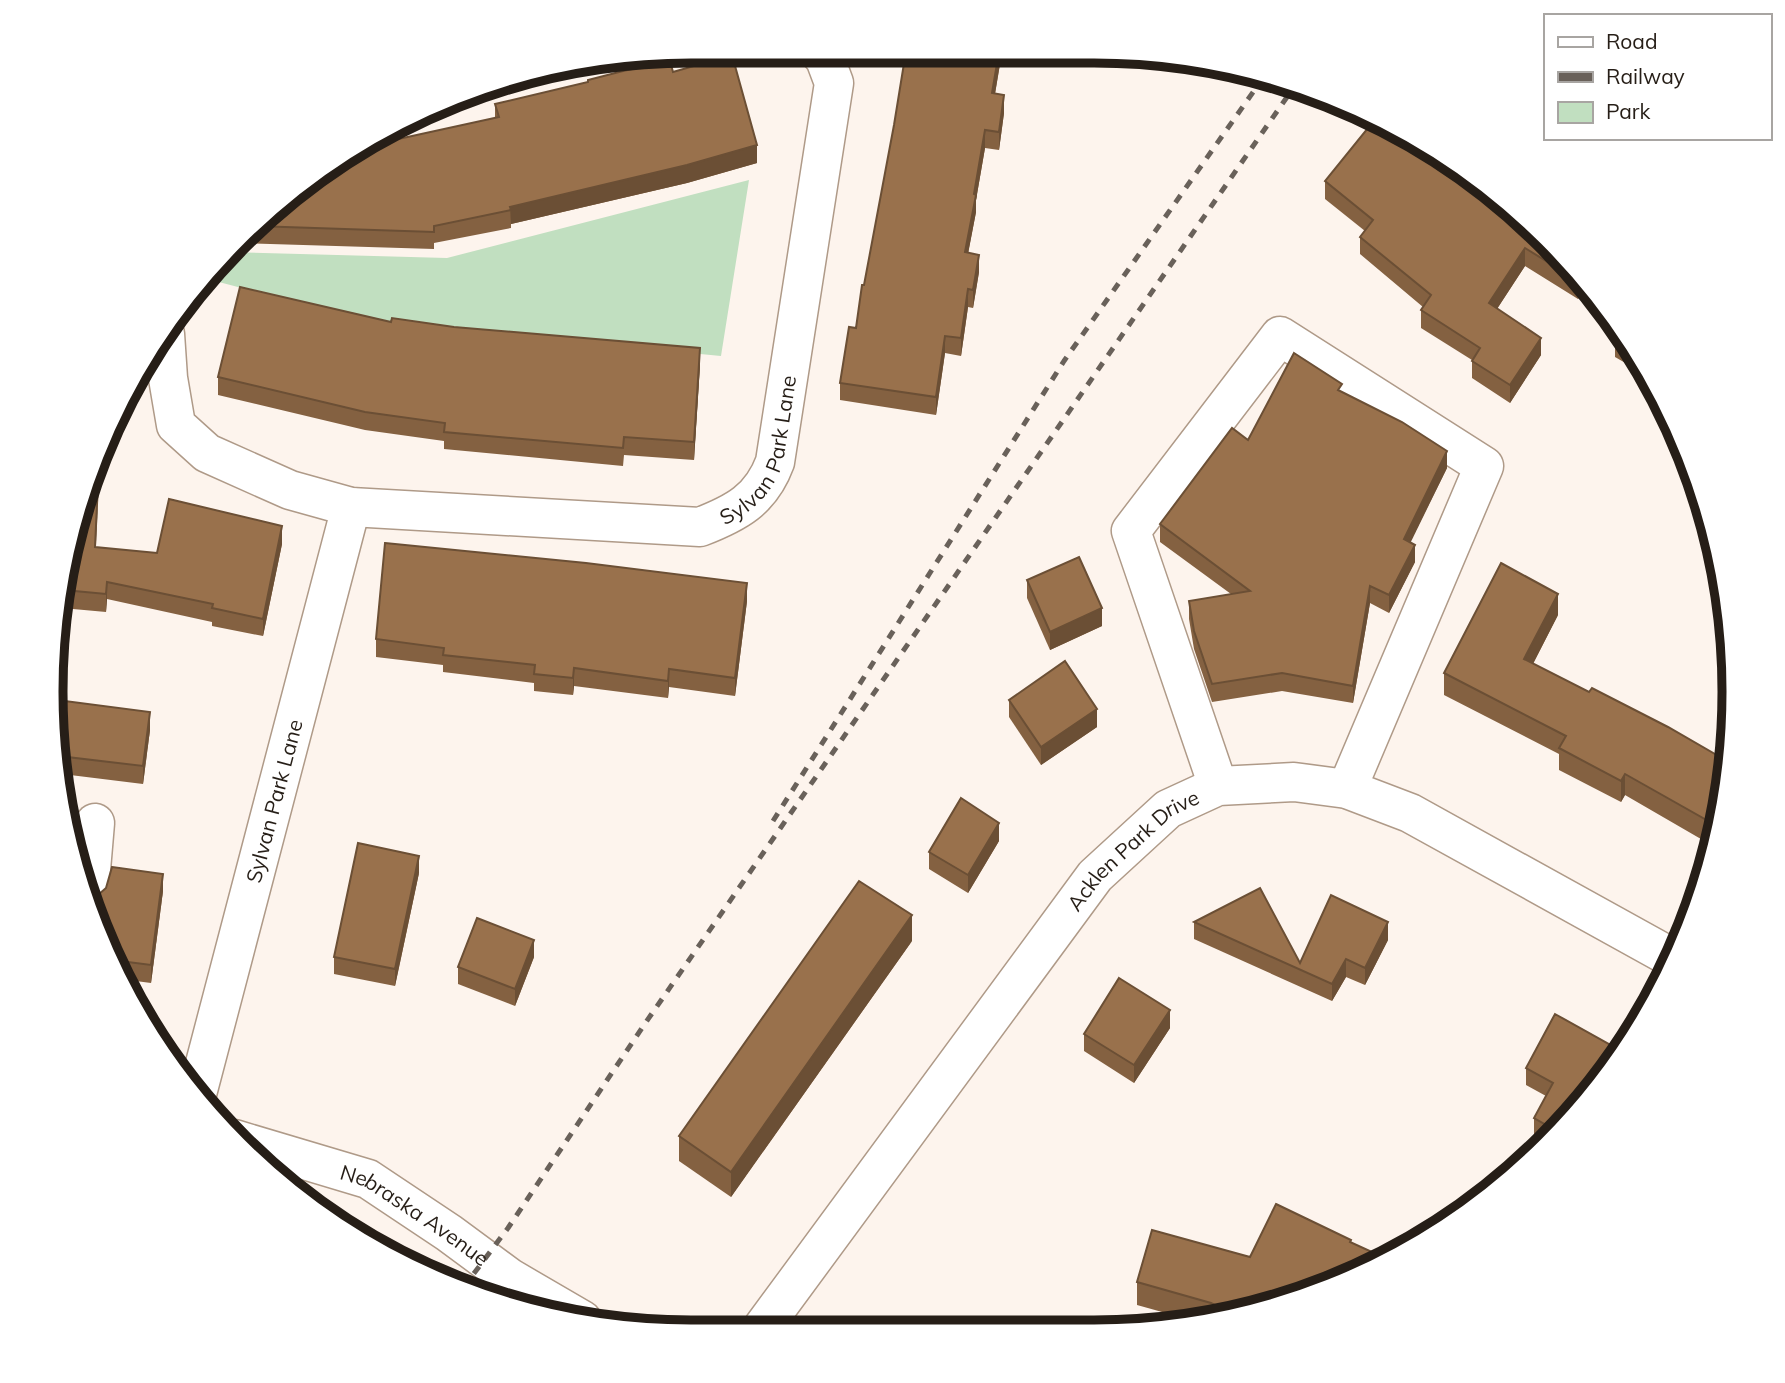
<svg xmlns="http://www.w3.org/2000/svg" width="1785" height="1383" font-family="Mulish,sans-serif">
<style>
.green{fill:#c1dfc0}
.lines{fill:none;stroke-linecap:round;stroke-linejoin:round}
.minor-casing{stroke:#af9a88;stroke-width:41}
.minor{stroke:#fff;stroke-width:38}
.rail{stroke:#69615a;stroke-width:5;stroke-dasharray:9 9;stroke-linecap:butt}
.wall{fill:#846141}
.shaded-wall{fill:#6b4f35}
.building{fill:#99714c;stroke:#6b4f35;stroke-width:2}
.labels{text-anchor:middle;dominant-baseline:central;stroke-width:6;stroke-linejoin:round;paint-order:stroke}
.street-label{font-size:21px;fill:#261e17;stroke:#fff}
.rim{fill:none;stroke:#261e17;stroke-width:9}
</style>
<rect width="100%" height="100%" fill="#fdf4ed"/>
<polygon class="green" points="749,180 721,356 377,323 215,281 215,269 228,252 447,258"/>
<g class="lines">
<g class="minor-casing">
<g id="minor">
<path id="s1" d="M 165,334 L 168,378 L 176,425 L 207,453 L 290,490 L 351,507 L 700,527 C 736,513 761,500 775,462 L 834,83 L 825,59 L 818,51"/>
<polyline points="1218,786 1131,531 1280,336 1484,466 1347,789"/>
<polyline points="89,893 95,823"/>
<path id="s2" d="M 197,1094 L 351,507"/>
<path id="s3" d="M 234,1139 L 368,1179 L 449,1233 L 510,1278 L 582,1320"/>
<path id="s4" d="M 763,1327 L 1095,876 L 1168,809 L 1218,786 L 1294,782 L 1347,789 L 1410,813 L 1674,959"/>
</g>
</g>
<use href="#minor" class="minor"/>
<g class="rail">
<polyline points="773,821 1064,361 1263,78"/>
<polyline points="463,1288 508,1228 644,1025 1296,84"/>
</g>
</g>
<g class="wall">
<polygon points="906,51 1002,52 995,94 1004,113 999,150 985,148 976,200 976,212 968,253 979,272 973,308 968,307 961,356 945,353 936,415 840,400 840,383 856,328 894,125"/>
<polygon points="673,72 757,163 687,183 511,224 511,228 434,243 434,249 235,243 238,239 372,136 372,145 495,118 495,104"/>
<polygon points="1325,181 1483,183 1583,290 1578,299 1525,266 1497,309 1541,355 1510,403 1472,378 1472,360 1421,328 1421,310 1423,307 1360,254 1360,237 1365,231 1325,199"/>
<polygon points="391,322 700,365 694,460 624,455 623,466 444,449 444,441 365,430 218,395 218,377"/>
<polygon points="1626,336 1648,376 1615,357 1615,337"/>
<polygon points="1342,392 1447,468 1410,542 1415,562 1389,613 1370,603 1353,703 1282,691 1212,702 1194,649 1189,619 1189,601 1231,594 1160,542 1160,524 1248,440"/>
<polygon points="72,526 96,547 157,553 282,544 263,636 212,626 212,622 107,599 106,612 62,608"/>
<polygon points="1027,580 1102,626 1050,650 1027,598"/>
<polygon points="747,601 735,696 669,687 668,698 574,686 573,695 534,691 534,683 443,672 443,665 376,657 376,639"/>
<polygon points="1558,615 1533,664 1722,817 1713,846 1625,795 1621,802 1559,770 1559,754 1444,695 1444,673"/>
<polygon points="1009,700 1097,727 1041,765 1009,717"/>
<polygon points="54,720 150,730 143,784 62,774"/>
<polygon points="999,841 968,893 929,869 929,852"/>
<polygon points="419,873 395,986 334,974 334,957"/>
<polygon points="163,891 151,983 128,980 90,896"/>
<polygon points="1194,922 1300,963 1388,940 1365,985 1346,977 1332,1001 1194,939"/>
<polygon points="912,941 731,1197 679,1161 679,1136"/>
<polygon points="534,957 515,1006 458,984 458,967"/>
<polygon points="1170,1028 1134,1083 1084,1051 1084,1034"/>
<polygon points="1614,1062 1547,1143 1534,1136 1534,1118 1546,1096 1526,1085 1526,1068"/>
<polygon points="1351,1243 1300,1298 1198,1322 1137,1305 1137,1282 1250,1257"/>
</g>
<g class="shaded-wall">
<polygon points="999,52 1002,52 992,111 992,93"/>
<polygon points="1004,95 1004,113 999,150 999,132"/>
<polygon points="985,130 985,148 976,200 976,212 965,270 965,252"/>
<polygon points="757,145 757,163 687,183 511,224 510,207"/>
<polygon points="1525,248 1525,266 1489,321 1489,303"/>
<polygon points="979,255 979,272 973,308 973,290"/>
<polygon points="1578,284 1583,290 1578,299"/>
<polygon points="968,289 968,307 961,356 961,338"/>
<polygon points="945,336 945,353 936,415 936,397"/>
<polygon points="1541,338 1541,355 1510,403 1510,385"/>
<polygon points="700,348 700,365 694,460 694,442"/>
<polygon points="1447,451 1447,468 1404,556 1404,539"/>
<polygon points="100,460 95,565 95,547"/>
<polygon points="282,526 282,544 263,636 263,619"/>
<polygon points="1415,545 1415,562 1389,613 1389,595"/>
<polygon points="107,582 107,599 106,612 106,594"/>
<polygon points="747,583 747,601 735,696 735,678"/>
<polygon points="1370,586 1370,603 1353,703 1353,686"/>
<polygon points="1558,594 1558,615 1524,681 1524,659"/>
<polygon points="1102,608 1102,626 1050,650 1050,632"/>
<polygon points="574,668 574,686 573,695 573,678"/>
<polygon points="669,669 669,687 668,698 668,681"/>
<polygon points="1097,709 1097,727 1041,765 1041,747"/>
<polygon points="150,712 150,730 143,784 143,766"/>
<polygon points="1625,774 1625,795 1621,802 1621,781"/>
<polygon points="999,823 999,841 968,893 968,875"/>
<polygon points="419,856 419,873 395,986 395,969"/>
<polygon points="163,874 163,891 151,983 151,965"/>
<polygon points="912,915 912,941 731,1197 731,1172"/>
<polygon points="1388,922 1388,940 1365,985 1365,968"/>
<polygon points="534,940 534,957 515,1006 515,989"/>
<polygon points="1346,959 1346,977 1332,1001 1332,984"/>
<polygon points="1170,1010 1170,1028 1134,1083 1134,1065"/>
<polygon points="1614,1047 1614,1062 1587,1095"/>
</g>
<g class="building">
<polygon points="906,51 999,52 992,93 1004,95 999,132 985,130 974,194 976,195 965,252 979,255 973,290 968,289 961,338 945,336 936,397 840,383 849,327 856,328 862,285 864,285 894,125"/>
<polygon points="732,55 757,145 687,165 510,207 511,210 434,226 434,232 255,226 372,136 371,145 499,117 495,104 588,82 588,80 623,71 670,61 673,72"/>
<polygon points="1372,123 1483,183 1572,277 1525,248 1489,303 1541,338 1510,385 1472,361 1480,348 1421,310 1431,295 1360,237 1373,220 1325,181"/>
<polygon points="240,287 391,322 392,318 454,327 700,348 694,442 624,437 623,448 444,432 445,423 365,412 218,377"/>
<polygon points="1619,328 1626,336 1632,347 1615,337"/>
<polygon points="1294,353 1342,384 1338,390 1402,422 1447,451 1404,539 1415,545 1389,595 1370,586 1353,686 1282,673 1212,684 1194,631 1189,601 1250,591 1160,524 1232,428 1248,440"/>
<polygon points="99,462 95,547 157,553 169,499 282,526 263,619 212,608 213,604 107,582 106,594 64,590 72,526"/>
<polygon points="385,543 586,563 747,583 735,678 669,669 668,681 574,668 573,678 534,674 535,665 443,655 444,648 376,639"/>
<polygon points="1079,557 1102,608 1050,632 1027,580"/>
<polygon points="1501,563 1558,594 1524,659 1589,692 1592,688 1668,727 1727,761 1722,817 1719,827 1625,774 1621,781 1559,748 1566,736 1444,673"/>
<polygon points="1065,661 1097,709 1041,747 1009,700"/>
<polygon points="57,700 150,712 143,766 59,756 54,720"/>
<polygon points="961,798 999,823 968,875 929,852"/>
<polygon points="358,843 419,856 395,969 334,957"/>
<polygon points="112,867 163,874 151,965 120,961 90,896 98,895 106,888"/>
<polygon points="859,881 912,915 731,1172 679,1136"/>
<polygon points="1260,888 1300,963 1331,895 1388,922 1365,968 1346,959 1332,984 1194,922"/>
<polygon points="477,918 534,940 515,989 458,967"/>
<polygon points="1119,978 1170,1010 1134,1065 1084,1034"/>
<polygon points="1555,1014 1614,1047 1587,1095 1557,1131 1534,1118 1553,1083 1526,1068"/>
<polygon points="1276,1204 1351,1240 1350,1242 1383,1257 1300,1298 1233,1314 1211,1303 1137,1282 1152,1230 1250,1257"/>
</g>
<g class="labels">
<g class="street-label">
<text stroke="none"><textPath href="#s1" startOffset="744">Sylvan Park Lane</textPath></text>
<text stroke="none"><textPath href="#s2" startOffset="303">Sylvan Park Lane</textPath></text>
<text stroke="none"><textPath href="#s4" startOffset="606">Acklen Park Drive</textPath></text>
<text stroke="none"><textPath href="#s3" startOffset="198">Nebraska Avenue</textPath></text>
</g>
</g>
<path d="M0 0H1785V1383H0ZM691 63H1094A628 628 0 0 1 1722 691V692A628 628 0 0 1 1094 1320H691A628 628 0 0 1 63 692V691A628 628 0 0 1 691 63Z" fill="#fff" fill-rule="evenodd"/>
<path class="rim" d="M691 63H1094A628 628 0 0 1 1722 691V692A628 628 0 0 1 1094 1320H691A628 628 0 0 1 63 692V691A628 628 0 0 1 691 63Z"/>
<rect x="1544" y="14" width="228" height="126" fill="#ffffff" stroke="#a8a5a2" stroke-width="2"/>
<rect x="1558" y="37" width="35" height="10" fill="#ffffff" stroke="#a8a5a2" stroke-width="2"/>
<text x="1606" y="49" font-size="21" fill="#261e17">Road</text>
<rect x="1558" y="72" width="35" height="10" fill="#69615a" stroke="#a8a5a2" stroke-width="2"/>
<text x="1606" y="84" font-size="21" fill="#261e17">Railway</text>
<rect x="1558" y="102" width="35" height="21" fill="#c1dfc0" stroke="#a8a5a2" stroke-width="2"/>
<text x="1606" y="119" font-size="21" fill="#261e17">Park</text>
</svg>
